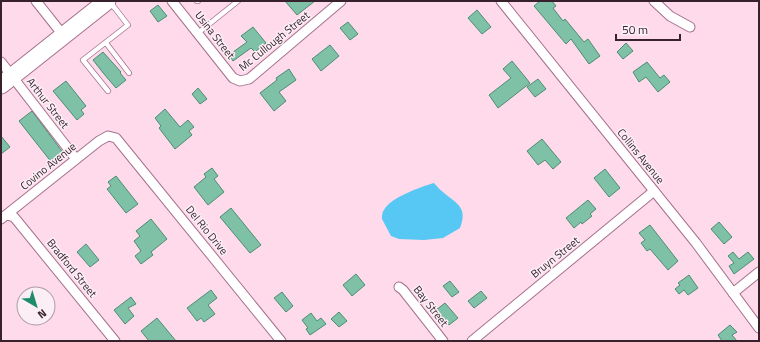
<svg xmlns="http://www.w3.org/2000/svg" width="760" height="342" font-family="'Titillium Web',sans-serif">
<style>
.water{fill:#57c7f3}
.building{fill:#7fc1a7;stroke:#4b8d74}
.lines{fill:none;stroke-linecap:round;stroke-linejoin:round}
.lane-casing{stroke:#a6708c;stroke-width:6}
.street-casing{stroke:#a6708c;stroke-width:11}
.highway-casing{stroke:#a6708c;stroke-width:19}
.lane{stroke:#fff;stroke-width:4.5}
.street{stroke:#fff;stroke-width:9}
.highway{stroke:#fff;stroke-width:17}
.labels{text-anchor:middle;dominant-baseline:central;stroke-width:3;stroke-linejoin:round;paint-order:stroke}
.street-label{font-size:11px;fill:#37212c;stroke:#fbeff5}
</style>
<rect width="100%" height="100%" fill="#fedaeb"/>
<path class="water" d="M 434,183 C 437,186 440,190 443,192 C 457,204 468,207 460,228 L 443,238 L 424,240 L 399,239 L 391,236 L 382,219 C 382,216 382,212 384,210 C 391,197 421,187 434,183 Z"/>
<g class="building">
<polygon points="285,1 315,1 297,15"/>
<polygon points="540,1 552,1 556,6 553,8 563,21 565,19 584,42 588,39 600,56 589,64 571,39 566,44 534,6"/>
<polygon points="158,5 167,16 158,22 150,11"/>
<polygon points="477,10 491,27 482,34 468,18"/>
<polygon points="348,22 358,34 350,40 340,28"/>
<polygon points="253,27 266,43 255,52 251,48 233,61 229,55 247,42 241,36"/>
<polygon points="626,43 633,51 623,59 617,52"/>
<polygon points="330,45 339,56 321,71 312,59"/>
<polygon points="103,52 121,72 120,73 126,80 116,88 104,74 93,60"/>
<polygon points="512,61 530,83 498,108 489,95 511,78 503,69"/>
<polygon points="647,62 660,78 664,75 670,82 658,92 646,77 639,82 633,72"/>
<polygon points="289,69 296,80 279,92 286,101 274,111 260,93 277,80 276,78"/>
<polygon points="538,79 546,89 535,97 527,87"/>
<polygon points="66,81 86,106 81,110 84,114 77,120 53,91"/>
<polygon points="198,88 207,99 200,104 192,94"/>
<polygon points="165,109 180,127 188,120 194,127 189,131 192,135 175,149 159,128 161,126 155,118"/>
<polygon points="32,111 64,154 52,163 19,121"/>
<polygon points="1,136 10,147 1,154"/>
<polygon points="542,139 561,162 553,169 545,160 538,165 527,151"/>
<polygon points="212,168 218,176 214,179 224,192 208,205 194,187 206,177 204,174"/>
<polygon points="605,169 620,188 609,197 594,178"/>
<polygon points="116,176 138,204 126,213 107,189 111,186 108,182"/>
<polygon points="588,200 596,209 590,214 592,216 582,224 581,222 574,228 566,218"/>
<polygon points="231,208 261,245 250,253 220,217"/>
<polygon points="151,219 167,239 151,252 153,255 141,264 135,256 141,251 134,241 140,236 136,231"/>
<polygon points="719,222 732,237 724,244 711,229"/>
<polygon points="650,225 678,261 668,270 650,249 647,251 641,243 645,240 639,233"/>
<polygon points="86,244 99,260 90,267 77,252"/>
<polygon points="733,252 739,259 748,252 754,259 734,274 729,266 734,263 728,256"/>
<polygon points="356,274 365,285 352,296 343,285"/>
<polygon points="689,275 698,288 688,295 684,290 679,294 675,289 680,285 678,283"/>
<polygon points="450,281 459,292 452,297 443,286"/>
<polygon points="211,290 217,298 208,305 215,314 204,322 201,318 197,321 187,308"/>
<polygon points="481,291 487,298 474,308 468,301"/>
<polygon points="282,292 293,306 286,312 274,298"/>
<polygon points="131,297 136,304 128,308 134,316 125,324 114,310"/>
<polygon points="445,303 458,318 449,325 436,310"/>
<polygon points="339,312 347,321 339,327 331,319"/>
<polygon points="311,313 317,321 321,318 326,324 310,335 306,329 308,328 302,320"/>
<polygon points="157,318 176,341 149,341 141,331"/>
<polygon points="730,325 737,332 732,335 737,341 722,341 718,335"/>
</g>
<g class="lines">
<g class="lane-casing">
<g id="lane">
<polyline points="197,1 198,1"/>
<polyline points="198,33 238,1"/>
<polyline points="106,43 129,73"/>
<polyline points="108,91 83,60 128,25 110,2"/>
</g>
</g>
<g class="street-casing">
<g id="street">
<polyline points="36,1 63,35"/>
<polyline points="172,1 233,78 240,81 249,79 341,1"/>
<polyline points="501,1 696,243 759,328"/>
<polyline points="654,1 670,16 690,27"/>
<polyline points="1,62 76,159"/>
<polyline points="7,215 14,217 115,341"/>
<polyline points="1,219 99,141 108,136 116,138 281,341"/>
<polyline points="399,287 403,290 443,341"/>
<polyline points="733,293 759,272"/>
<polyline points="472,341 654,191"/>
</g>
</g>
<g class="highway-casing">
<polyline id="highway" points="1,85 107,1"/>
</g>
<use href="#lane" class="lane"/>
<use href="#street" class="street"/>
<use href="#highway" class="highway"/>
</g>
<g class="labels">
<g class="street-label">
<text transform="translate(215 35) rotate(52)">Usina Street</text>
<text transform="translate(274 41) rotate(-39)">Mc Cullough Street</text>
<text transform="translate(48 103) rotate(52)">Arthur Street</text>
<text transform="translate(641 156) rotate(51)">Collins Avenue</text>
<text transform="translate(48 166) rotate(-39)">Covino Avenue</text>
<text transform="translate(207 230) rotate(51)">Del Rio Drive</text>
<text transform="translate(555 257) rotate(-39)">Bruyn Street</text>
<text transform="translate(72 268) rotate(51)">Bradford Street</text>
<text transform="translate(431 306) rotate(52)">Bay Street</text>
</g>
</g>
<rect width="760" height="342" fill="none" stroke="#37212c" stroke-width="4"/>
<g transform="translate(36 306) rotate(142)"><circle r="19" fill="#fbeff5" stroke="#ad9da5"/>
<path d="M0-3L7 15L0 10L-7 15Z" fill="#1e8c6b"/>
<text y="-6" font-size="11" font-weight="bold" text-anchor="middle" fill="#37212c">N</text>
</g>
<path d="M616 34v6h64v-6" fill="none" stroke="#37212c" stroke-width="2"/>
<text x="622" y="34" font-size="12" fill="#37212c" stroke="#fbeff5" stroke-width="3" paint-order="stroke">50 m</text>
</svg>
